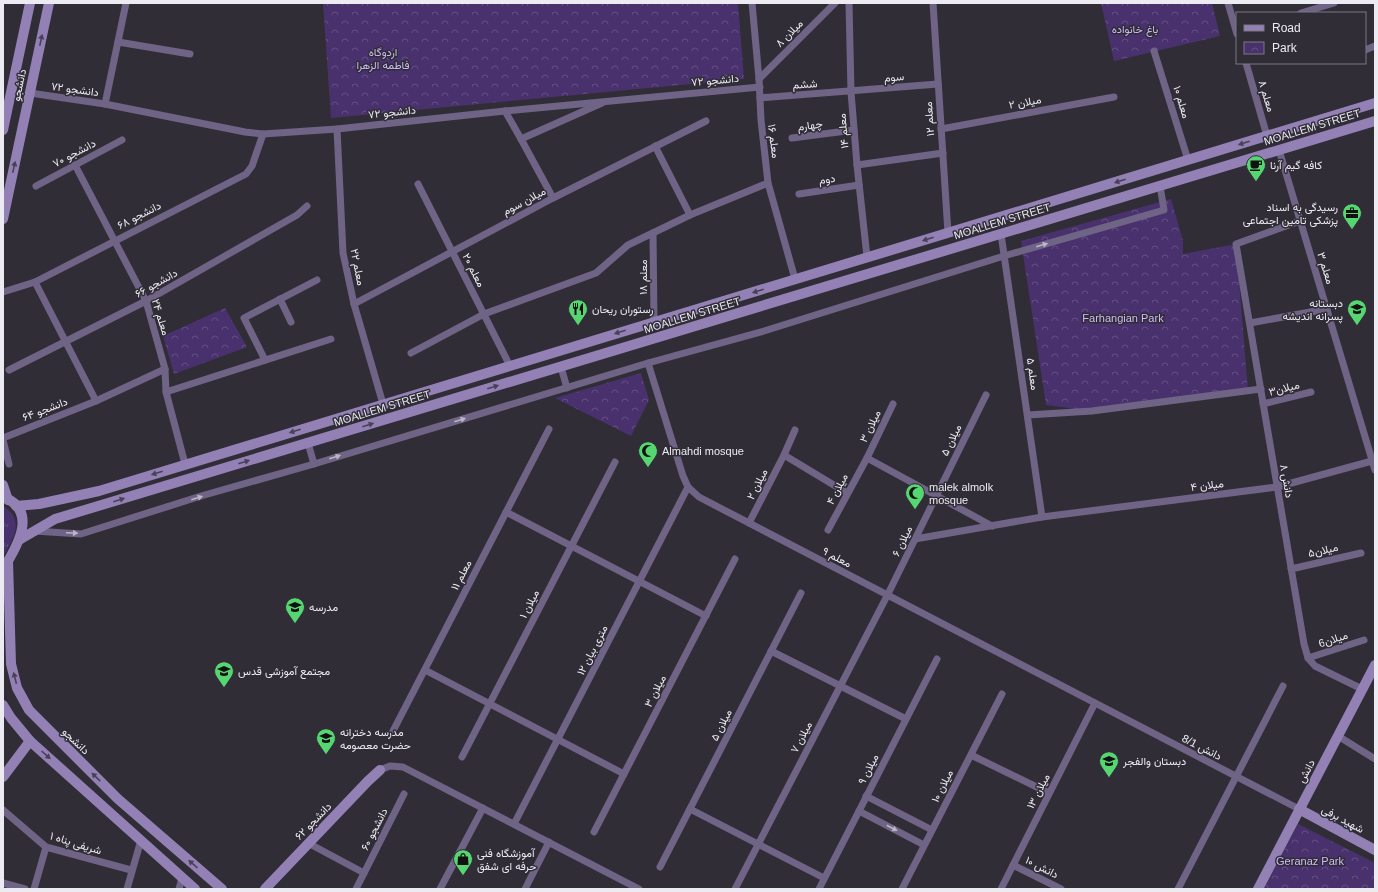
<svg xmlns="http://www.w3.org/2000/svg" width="1378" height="892" font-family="Arial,Vazirmatn,sans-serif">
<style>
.grass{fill:url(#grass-tufts)}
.park{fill:url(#park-crowns)}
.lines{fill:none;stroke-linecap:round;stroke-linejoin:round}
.street{stroke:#6f6485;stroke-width:7}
.secondary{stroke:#9381b6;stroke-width:10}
.oneway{fill:#494257}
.oneway2{fill:#bbb5c6}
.labels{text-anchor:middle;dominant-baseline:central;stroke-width:3;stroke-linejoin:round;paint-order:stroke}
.park-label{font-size:11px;fill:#cfbaf9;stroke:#302d37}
.street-label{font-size:11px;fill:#edebf2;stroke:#302d37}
.poi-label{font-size:11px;fill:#edebf2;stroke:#302d37;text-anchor:start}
</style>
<defs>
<pattern id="grass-tufts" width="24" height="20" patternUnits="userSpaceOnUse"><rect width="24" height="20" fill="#49316d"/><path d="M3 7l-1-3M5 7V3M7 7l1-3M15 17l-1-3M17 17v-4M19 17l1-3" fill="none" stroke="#644f82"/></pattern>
<pattern id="park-crowns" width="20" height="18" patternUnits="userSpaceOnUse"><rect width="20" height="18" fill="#49316d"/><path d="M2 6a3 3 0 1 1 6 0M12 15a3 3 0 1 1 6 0" fill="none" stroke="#644f82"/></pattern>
</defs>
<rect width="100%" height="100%" fill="#302d37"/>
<path class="grass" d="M 3,506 C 26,521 13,538 3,557 Z"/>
<g class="park">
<polygon points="323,3 738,3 744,79 331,118"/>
<polygon points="1101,3 1212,3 1220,36 1114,61"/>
<polygon points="1171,199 1183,241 1183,254 1236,244 1248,391 1092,411 1046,405 1021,241"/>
<polygon points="225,308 247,347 174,374 163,336"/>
<polygon points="641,373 649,400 631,436 555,398"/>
<polygon points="1298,824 1375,863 1375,889 1264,889"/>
</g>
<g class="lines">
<g class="street">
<polyline points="752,3 759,79 761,120 768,183 795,279"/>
<polyline points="849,3 851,92 857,165 867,257"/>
<polyline points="933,3 948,233"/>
<polyline points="1228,3 1237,34"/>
<polyline points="1301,13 1334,3"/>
<polyline points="118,42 190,54"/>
<polyline points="1365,50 1375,46"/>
<polyline points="1154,51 1188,160"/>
<polyline points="1246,63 1267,136"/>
<polyline points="759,79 835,3"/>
<polyline points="30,93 105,104 245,132 263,134 337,129 505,111 760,87"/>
<polyline points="760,98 938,84"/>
<polyline points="105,104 126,3"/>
<polyline points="505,111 521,139 553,198"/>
<polyline points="337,129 343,253 354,304 383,404"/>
<polyline points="941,129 1114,97"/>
<polyline points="792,138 854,130"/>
<polyline points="521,139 602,103"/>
<polyline points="655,146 690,215"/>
<polyline points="1279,150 1375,470"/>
<polyline points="75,165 146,301 165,369 166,392 185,464"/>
<polyline points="857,165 943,153"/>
<polyline points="418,184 510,366"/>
<polyline points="36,186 122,140"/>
<polyline points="799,194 859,185"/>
<polyline points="1300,221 1236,244 1304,644 1308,658 1315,666 1362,689"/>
<polyline points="653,233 654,322"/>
<polyline points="1001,234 1042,517"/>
<polyline points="35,282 96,401"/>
<polyline points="3,292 35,282 246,174 252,166 263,134"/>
<polyline points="280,299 291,322"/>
<polyline points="354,304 553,198 706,121"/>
<polyline points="1250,323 1327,309"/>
<polyline points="411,353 484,314 596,273 628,245 690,215 768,183"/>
<polyline points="265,360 244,318 317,280"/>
<polyline points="648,363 683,476 688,487 699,497 1299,809"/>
<polyline points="561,367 567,388"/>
<polyline points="9,370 146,301 297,215 307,206"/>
<polyline points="166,392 331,339"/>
<polyline points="1263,404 1311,392"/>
<polyline points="1028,415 1092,411 1261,389"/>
<polyline points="3,438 96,401 165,369"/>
<polyline points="3,440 9,464"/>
<polyline points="308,443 314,464"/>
<polyline points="784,455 847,493"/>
<polyline points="867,458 992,526"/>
<polyline points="506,512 706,616"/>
<polyline points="749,523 784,455 795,430"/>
<polyline points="828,530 867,458 893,404"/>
<polyline points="34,531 81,534 201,496 314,464 648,363 764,331 1004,256 1164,210 1160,186"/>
<polyline points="915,539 1042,517 1277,487 1372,461"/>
<polyline points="1291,569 1361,553"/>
<polyline points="771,651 906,719"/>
<polyline points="1308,658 1364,640"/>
<polyline points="425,670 624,774"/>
<polyline points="393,731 549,429"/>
<polyline points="1338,736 1375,759"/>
<polyline points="971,755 1049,793"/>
<polyline points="462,757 615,462"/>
<polyline points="380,770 390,766 403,767 639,889"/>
<polyline points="866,796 932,830"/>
<polyline points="690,809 824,878"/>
<polyline points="3,810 46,847 131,870"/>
<polyline points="859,811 924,845"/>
<polyline points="514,824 688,487"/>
<polyline points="594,832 735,559"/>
<polyline points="308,843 364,873"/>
<polyline points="1013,865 1061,889"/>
<polyline points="660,867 801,593"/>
<polyline points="3,883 25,889"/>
<polyline points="34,889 46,847"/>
<polyline points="127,889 141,840"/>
<polyline points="179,889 182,878"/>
<polyline points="356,889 404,794"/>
<polyline points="440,889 483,808"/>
<polyline points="525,889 549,842"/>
<polyline points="735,889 887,596 986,395"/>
<polyline points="819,889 937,659"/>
<polyline points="902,889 1002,694"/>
<polyline points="1001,889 1095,703"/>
<polyline points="1178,889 1283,686"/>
</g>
<g class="secondary">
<polyline points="3,130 30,3"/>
<polyline points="3,219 49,3"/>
<polyline points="3,485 8,500"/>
<path d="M 3,497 C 38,510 18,545 5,566"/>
<polyline points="16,506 39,504 99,491 1375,103"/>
<polyline points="19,540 55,519 1375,121"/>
<polyline points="8,561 11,664 17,688 29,710 118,799 222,889"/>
<polyline points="3,705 11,718 30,741 195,889"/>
<polyline points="3,777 30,741"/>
<polyline points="1299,809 1375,850"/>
<polyline points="265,889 368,781 380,770"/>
<polyline points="1258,889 1375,665"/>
</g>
</g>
<defs><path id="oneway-solid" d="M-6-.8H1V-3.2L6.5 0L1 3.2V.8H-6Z"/></defs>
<g class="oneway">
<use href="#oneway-solid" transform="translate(41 40) rotate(-78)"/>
<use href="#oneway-solid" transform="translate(1244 143) rotate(163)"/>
<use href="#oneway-solid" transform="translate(14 167) rotate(-78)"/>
<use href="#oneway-solid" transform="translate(1120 181) rotate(163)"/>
<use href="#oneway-solid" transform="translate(928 239) rotate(163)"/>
<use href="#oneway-solid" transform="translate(758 291) rotate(163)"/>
<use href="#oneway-solid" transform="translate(620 332) rotate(163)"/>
<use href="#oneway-solid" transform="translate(493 387) rotate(-17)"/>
<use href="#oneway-solid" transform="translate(368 425) rotate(-17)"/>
<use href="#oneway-solid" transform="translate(295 431) rotate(163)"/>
<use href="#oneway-solid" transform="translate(244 462) rotate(-17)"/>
<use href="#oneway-solid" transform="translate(157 473) rotate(163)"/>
<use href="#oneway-solid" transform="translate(119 500) rotate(-17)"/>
<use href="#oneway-solid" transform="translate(15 678) rotate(-104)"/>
<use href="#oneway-solid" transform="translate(46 755) rotate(42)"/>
<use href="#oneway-solid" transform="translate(96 777) rotate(-136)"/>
<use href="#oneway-solid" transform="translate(193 864) rotate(-139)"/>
</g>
<g class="oneway2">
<use href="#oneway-solid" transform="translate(1042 245) rotate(-16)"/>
<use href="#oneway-solid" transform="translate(460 420) rotate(-17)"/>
<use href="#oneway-solid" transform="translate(335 457) rotate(-17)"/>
<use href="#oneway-solid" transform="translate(197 498) rotate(-17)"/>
<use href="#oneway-solid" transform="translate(72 533) rotate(3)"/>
<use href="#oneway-solid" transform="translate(892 828) rotate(28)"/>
</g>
<defs>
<g id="cafe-pin" transform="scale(1)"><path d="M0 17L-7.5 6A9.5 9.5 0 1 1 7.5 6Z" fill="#56d671" stroke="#302d37"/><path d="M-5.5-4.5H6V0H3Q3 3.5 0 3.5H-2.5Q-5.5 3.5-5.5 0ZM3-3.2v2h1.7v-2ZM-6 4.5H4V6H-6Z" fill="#111"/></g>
<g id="office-pin" transform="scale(1)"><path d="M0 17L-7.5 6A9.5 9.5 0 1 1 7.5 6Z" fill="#56d671" stroke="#302d37"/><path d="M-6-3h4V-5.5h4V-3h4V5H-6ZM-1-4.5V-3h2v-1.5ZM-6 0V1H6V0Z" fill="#111"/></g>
<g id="restaurant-pin" transform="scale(1)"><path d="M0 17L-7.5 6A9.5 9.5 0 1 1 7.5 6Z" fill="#56d671" stroke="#302d37"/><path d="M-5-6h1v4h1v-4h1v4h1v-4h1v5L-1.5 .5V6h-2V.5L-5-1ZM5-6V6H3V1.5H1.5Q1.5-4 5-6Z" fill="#111"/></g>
<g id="school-pin" transform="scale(1)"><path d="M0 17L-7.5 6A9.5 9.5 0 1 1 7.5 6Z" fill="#56d671" stroke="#302d37"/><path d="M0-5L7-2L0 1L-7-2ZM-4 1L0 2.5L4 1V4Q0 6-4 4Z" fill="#111"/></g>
<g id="mosque-pin" transform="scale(1)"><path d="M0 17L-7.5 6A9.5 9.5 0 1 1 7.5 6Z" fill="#56d671" stroke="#302d37"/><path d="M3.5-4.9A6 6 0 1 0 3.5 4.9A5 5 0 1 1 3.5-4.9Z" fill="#111"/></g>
<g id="shop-pin" transform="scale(1)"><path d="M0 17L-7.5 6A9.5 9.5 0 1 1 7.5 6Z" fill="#56d671" stroke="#302d37"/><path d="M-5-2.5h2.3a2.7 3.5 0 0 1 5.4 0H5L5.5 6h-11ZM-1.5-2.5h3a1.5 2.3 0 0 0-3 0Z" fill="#111"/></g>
</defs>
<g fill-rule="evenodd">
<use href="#cafe-pin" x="1256" y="165"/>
<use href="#office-pin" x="1352" y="213"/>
<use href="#restaurant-pin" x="578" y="309"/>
<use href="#school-pin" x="1357" y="309"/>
<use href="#mosque-pin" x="648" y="451"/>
<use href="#mosque-pin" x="915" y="493"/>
<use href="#school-pin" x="295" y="607"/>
<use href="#school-pin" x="224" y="671"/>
<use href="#school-pin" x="326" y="738"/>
<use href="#school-pin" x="1109" y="761"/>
<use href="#shop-pin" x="463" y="859"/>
</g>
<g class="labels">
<g class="park-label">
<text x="1135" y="29">باغ خانواده</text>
<text x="383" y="52">اردوگاه<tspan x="383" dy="13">فاطمه الزهرا</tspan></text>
<text x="1123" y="318">Farhangian Park</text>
<text x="1310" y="861">Geranaz Park</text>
</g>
<g class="street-label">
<text transform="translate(789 33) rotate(-45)">میلان ۸</text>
<text transform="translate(894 77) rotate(-5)">سوم</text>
<text transform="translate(715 80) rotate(-5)">دانشجو ۷۲</text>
<text transform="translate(805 84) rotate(-4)">ششم</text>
<text transform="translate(19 85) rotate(-78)">دانشجو</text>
<text transform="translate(75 89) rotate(8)">دانشجو ۷۲</text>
<text transform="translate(1267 96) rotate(73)">معلم ۸</text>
<text transform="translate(1025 102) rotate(-10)">میلان ۲</text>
<text transform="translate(1182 102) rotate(73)">معلم ۱۰</text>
<text transform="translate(392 112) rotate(-6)">دانشجو ۷۲</text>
<text transform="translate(929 119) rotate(-94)">معلم ۱۲</text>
<text transform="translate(810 125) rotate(-8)">چهارم</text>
<text transform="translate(1312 127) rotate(-17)">MOALLEM STREET</text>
<text transform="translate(843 131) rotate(-95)">معلم ۱۴</text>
<text transform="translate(774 141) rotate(83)">معلم ۱۶</text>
<text transform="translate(74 153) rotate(-28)">دانشجو ۷۰</text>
<text transform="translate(827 179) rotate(-8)">دوم</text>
<text transform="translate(524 201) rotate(-28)">میلان سوم</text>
<text transform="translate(139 215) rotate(-27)">دانشجو ۶۸</text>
<text transform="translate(1002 221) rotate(-17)">MOALLEM STREET</text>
<text transform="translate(358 267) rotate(79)">معلم ۲۲</text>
<text transform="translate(1326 268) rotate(73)">معلم ۳</text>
<text transform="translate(474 270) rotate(63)">معلم ۲۰</text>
<text transform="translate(643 277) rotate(-90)">معلم ۱۸</text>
<text transform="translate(156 283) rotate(-29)">دانشجو ۶۶</text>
<text transform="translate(692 315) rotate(-17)">MOALLEM STREET</text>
<text transform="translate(161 317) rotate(73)">معلم ۲۴</text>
<text transform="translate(1033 374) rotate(82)">معلم ۵</text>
<text transform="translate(1284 388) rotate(-14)">میلان۳</text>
<text transform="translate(382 408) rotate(-17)">MOALLEM STREET</text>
<text transform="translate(45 409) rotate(-21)">دانشجو ۶۴</text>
<text transform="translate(870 426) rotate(-64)">میلان ۳</text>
<text transform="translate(951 440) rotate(-64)">میلان ۵</text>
<text transform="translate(1287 481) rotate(80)">دانش ۸</text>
<text transform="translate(757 484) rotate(-63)">میلان ۲</text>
<text transform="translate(1207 485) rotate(-7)">میلان ۴</text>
<text transform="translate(837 489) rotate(-62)">میلان ۴</text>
<text transform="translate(902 541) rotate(-64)">میلان ۶</text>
<text transform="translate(1323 550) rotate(-13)">میلان۵</text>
<text transform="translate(837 557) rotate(28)">معلم ۹</text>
<text transform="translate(461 575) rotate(-63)">معلم ۱۱</text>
<text transform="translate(529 604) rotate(-63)">میلان ۱</text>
<text transform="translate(1333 639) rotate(-18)">میلان6</text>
<text transform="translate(592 650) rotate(-63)">۱۲ متری بیان</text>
<text transform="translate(655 691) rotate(-63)">میلان ۳</text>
<text transform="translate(721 725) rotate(-63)">میلان ۵</text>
<text transform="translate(801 737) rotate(-62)">میلان ۷</text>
<text transform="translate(76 741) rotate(44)">دانشجو</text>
<text transform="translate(1202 747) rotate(27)">دانش 8/1</text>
<text transform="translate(868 769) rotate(-63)">میلان ۹</text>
<text transform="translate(1306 771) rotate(-62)">دانش</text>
<text transform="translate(942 786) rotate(-63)">میلان ۱۰</text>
<text transform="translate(1038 791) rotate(-63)">میلان ۱۳</text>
<text transform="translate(1343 819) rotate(28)">شهید برفی</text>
<text transform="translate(313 821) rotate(-46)">دانشجو ۶۲</text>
<text transform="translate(374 829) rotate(-63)">دانشجو ۶۰</text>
<text transform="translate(76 843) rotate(17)">شریفی پناه ۱</text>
<text transform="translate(1042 867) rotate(27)">دانش ۱۰</text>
</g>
<g class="poi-label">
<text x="1270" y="165">کافه گیم آرنا</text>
<text x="1338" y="207" text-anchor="end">رسیدگی به اسناد<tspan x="1338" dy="13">پزشکی تامین اجتماعی</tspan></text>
<text x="1343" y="303" text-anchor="end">دبستانه<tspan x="1343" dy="13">پسرانه اندیشه</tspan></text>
<text x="592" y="309">رستوران ریحان</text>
<text x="662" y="451">Almahdi mosque</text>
<text x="929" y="487">malek almolk<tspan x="929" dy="13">mosque</tspan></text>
<text x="309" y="607">مدرسه</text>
<text x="238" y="671">مجتمع آموزشی قدس</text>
<text x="340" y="732">مدرسه دخترانه<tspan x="340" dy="13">حضرت معصومه</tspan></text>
<text x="1123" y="761">دبستان والفجر</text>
<text x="477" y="853">آموزشگاه فنی<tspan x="477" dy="13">حرفه ای شفق</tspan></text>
</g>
</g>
<rect width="1378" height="892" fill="none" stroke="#edebf2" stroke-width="8"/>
<rect x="1236" y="12" width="130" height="52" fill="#302d37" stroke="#7c7982"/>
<rect x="1244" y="25" width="20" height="6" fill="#9381b6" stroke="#7c7982"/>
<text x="1272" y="32" font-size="12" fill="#edebf2">Road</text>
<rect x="1244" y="42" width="20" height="12" fill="url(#park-crowns)" stroke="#7c7982"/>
<text x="1272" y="52" font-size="12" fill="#edebf2">Park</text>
</svg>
